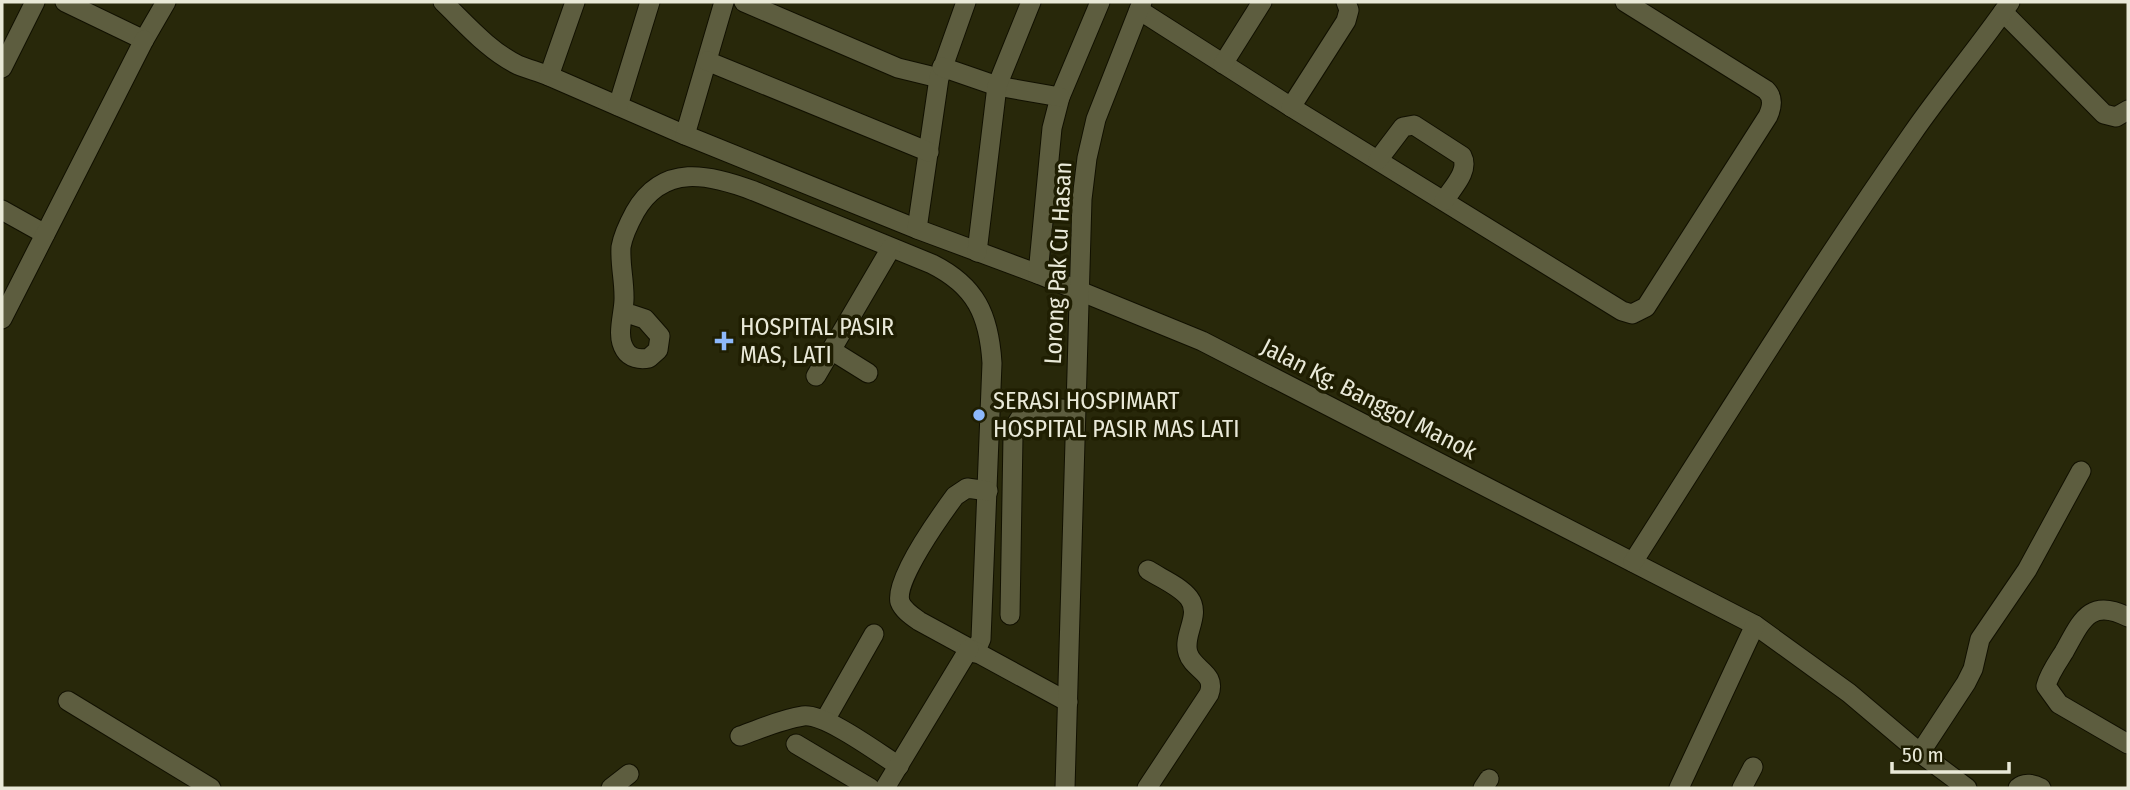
<svg xmlns="http://www.w3.org/2000/svg" width="2130" height="790" font-family="'Fira Sans Condensed',sans-serif">
<style>
.lines{fill:none;stroke-linecap:round;stroke-linejoin:round}
.minor-casing{stroke:#111000;stroke-width:21}
.minor{stroke:#5d5d3f;stroke-width:19}
.poi-dot{fill:#8db9fc;stroke:#1f1e02;stroke-width:2.5}
.labels{text-anchor:middle;dominant-baseline:central;stroke-width:7;stroke-linejoin:round;paint-order:stroke}
.street-label{font-size:24px;fill:#e9e9d8;stroke:#1f1e02}
.poi-label{font-size:24px;fill:#e9e9d8;stroke:#1f1e02;text-anchor:start}
</style>
<rect width="100%" height="100%" fill="#28280a"/>
<g class="lines">
<g class="minor-casing">
<g id="minor">
<polyline points="65,2 144,40 166,2"/>
<path d="M 443,2 C 466,24 489,51 518,65 C 528,69 539,72 549,76"/>
<polyline points="575,2 549,76 685,135"/>
<polyline points="724,2 685,135 917,229"/>
<polyline points="744,2 898,68 939,78"/>
<polyline points="966,2 939,78 917,229 1038,274"/>
<polyline points="1100,2 1060,97 1052,128 1038,274 1202,341 1755,625 1849,693 1920,753 1967,788"/>
<path d="M 1139,10 L 1291,107 L 1622,311 L 1632,314 L 1646,307 L 1768,116 C 1772,107 1774,98 1766,90 L 1625,2"/>
<polyline points="2003,12 2104,114 2116,117 2128,110"/>
<polyline points="707,61 929,152"/>
<polyline points="1223,64 1262,2"/>
<polyline points="942,67 997,86 1060,97"/>
<polyline points="2,68 35,2"/>
<polyline points="618,106 650,2"/>
<polyline points="1291,107 1346,21 1349,10 1346,2"/>
<path d="M 1378,160 L 1403,127 L 1414,125 L 1462,156 C 1470,171 1452,188 1444,201"/>
<polyline points="2,210 45,234"/>
<polyline points="977,252 997,86 1031,2"/>
<path d="M 624,312 L 645,319 L 660,336 L 658,350 L 649,358 C 640,360 630,358 625,350 C 615,335 625,312 624,296 C 624,279 620,264 621,247 C 623,235 629,223 635,212 C 663,163 709,174 754,191 L 932,264 C 976,286 989,315 992,363 L 981,639 L 975,653"/>
<polyline points="2,319 144,40"/>
<polyline points="831,350 868,373"/>
<polyline points="816,376 891,248"/>
<path d="M 988,491 L 967,488 L 955,496 C 941,515 894,580 900,602 C 903,610 912,616 919,621 L 1068,702"/>
<path d="M 1633,562 C 1725,418 1814,274 1912,134 C 1943,89 1979,47 2010,2"/>
<path d="M 1010,615 L 1013,436 C 1020,399 1046,409 1075,410"/>
<path d="M 2128,617 C 2089,597 2081,622 2064,652 C 2057,663 2049,674 2046,686 L 2059,704 L 2128,744"/>
<polyline points="68,701 211,788"/>
<polyline points="825,720 874,634"/>
<path d="M 740,736 C 760,729 782,719 803,716 C 825,713 878,753 899,766"/>
<polyline points="796,744 870,788"/>
<polyline points="1920,753 1966,683 1973,669 1980,639 2027,570 2081,471"/>
<polyline points="611,788 629,774"/>
<polyline points="885,788 969,649"/>
<polyline points="1065,788 1082,199 1087,158 1096,119 1142,2"/>
<path d="M 1147,788 L 1209,694 C 1217,673 1193,670 1188,653 C 1182,635 1202,615 1189,598 C 1180,586 1160,578 1148,570"/>
<polyline points="1483,788 1489,779"/>
<polyline points="1679,788 1755,625"/>
<polyline points="1742,788 1753,767"/>
<path d="M 2018,788 C 2024,782 2034,784 2041,788"/>
</g>
</g>
<use href="#minor" class="minor"/>
</g>
<g class="poi-dot">
<path d="M720.5 330.5h7v7h7v7h-7v7h-7v-7h-7v-7h7z"/>
<circle cx="979" cy="415" r="7"/>
</g>
<g class="labels">
<g class="street-label">
<text transform="translate(1058 263) rotate(-87)">Lorong Pak Cu Hasan</text>
<text transform="translate(1369 399) rotate(27)">Jalan Kg. Banggol Manok</text>
</g>
<g class="poi-label">
<text x="740" y="327">HOSPITAL PASIR<tspan x="740" dy="28">MAS, LATI</tspan></text>
<text x="993" y="401">SERASI HOSPIMART<tspan x="993" dy="28">HOSPITAL PASIR MAS LATI</tspan></text>
</g>
</g>
<rect width="2130" height="790" fill="none" stroke="#e9e9d8" stroke-width="7"/>
<path d="M1892 762v10h117v-10" fill="none" stroke="#e9e9d8" stroke-width="3.5"/>
<text x="1902" y="762" font-size="21" fill="#e9e9d8" stroke="#1f1e02" stroke-width="5" paint-order="stroke">50 m</text>
</svg>
